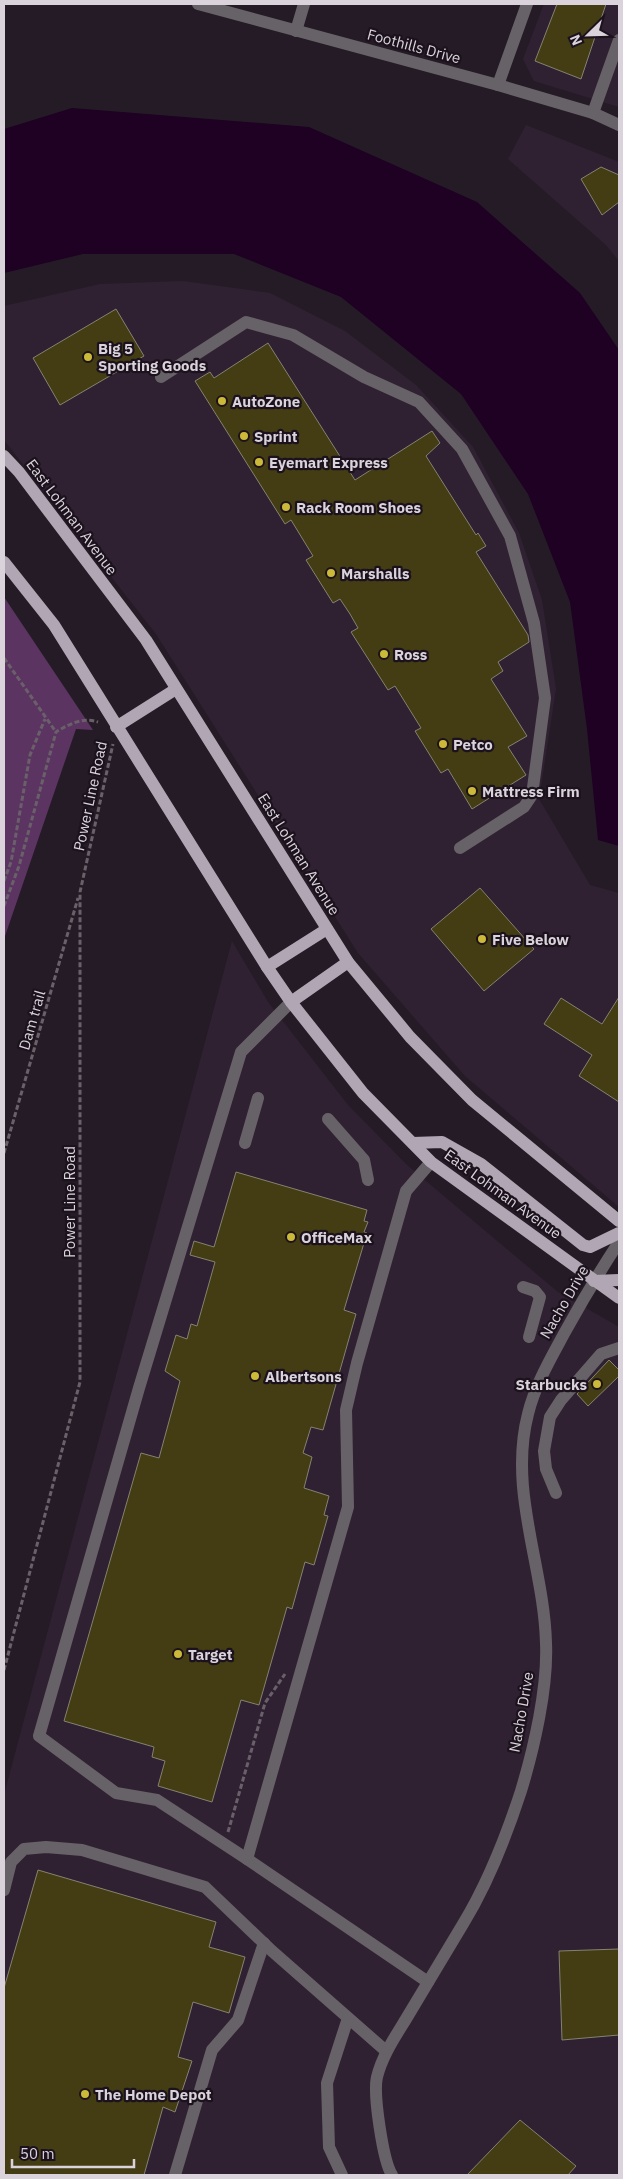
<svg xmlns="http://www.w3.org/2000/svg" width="623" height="2179" font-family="'IBM Plex Sans',sans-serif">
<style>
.built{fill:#302132}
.green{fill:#5c3462}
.water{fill:#1e0123}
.building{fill:#443d14;stroke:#848270}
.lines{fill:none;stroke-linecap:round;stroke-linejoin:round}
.path{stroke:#69606a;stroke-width:3;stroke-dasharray:5 2.5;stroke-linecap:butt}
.minor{stroke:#676268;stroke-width:12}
.major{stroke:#b1a6b3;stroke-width:12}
.poi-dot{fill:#cdb938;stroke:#1b121d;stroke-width:2}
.labels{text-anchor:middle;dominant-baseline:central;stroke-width:4.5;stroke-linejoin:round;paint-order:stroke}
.street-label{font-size:15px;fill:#dad3db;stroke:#1b121d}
.poi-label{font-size:15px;font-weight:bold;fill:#dad3db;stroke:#1b121d;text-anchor:start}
</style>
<rect width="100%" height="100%" fill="#251b26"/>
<g class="built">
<polygon points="544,4 619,4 619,107 534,81 523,59"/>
<polygon points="526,125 619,162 619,261 606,245 508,159"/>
<polygon points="183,281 270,293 345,331 416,385 473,447 519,533 542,600 556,689 539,799 590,885 619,893 619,1207 465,1076 358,953 156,634 4,440 4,306 100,284"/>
<polygon points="232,941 268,1002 348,1105 407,1165 558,1292 619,1327 619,2175 4,2175 4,1795"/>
</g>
<polygon class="green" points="4,597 93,730 76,729 4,939"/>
<polygon class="water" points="72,108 309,127 477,202 580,293 619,350 619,846 598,840 587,729 570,602 528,494 461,394 341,297 234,254 83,254 4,273 4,129"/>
<g class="building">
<polygon points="557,4 606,4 581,79 535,61"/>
<polygon points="601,167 619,175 619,202 602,215 581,179"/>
<polygon points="116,309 144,356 60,405 33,358"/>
<polygon points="268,343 355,480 432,431 440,443 426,456 476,535 478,533 486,546 476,552 528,635 529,642 498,662 503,671 491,679 527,736 508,747 526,775 472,809 448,769 441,773 415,731 421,728 395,686 388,690 351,632 358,628 350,614 340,599 333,603 306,560 313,556 291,520 285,524 195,381 210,372 214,378"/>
<polygon points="480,888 534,949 484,991 431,929"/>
<polygon points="619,997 619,1102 579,1076 592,1055 544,1024 561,998 602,1024"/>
<polygon points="236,1172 367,1210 364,1221 368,1222 364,1232 367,1233 344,1310 356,1314 323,1430 311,1427 303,1453 312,1457 304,1488 329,1496 324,1515 328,1516 314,1565 305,1562 292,1609 287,1607 259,1705 241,1700 212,1802 158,1786 165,1761 152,1757 154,1747 64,1721 141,1453 159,1458 180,1381 165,1371 176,1335 187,1339 191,1324 197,1326 215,1262 190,1255 194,1241 214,1247"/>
<polygon points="609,1360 619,1370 619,1376 588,1406 577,1394"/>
<polygon points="38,1870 216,1922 209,1947 245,1957 229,2013 193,2002 178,2057 192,2061 175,2112 163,2107 144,2175 4,2175 4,1988"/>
<polygon points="619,1949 619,2035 562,2040 559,1951"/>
<polygon points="520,2120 576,2166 568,2175 467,2175"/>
</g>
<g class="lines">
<g class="path">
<polyline points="4,658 56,732"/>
<polyline points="4,881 11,862 30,755 45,719"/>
<path d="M 4,906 L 19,866 L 56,732 C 69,724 83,717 98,722"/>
<polyline points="4,1153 78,898"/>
<polyline points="4,1670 80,1382 80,892 113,744"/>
<polyline points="228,1832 265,1703 285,1674"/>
</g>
<g class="minor">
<polyline points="198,4 498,85 593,113 619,125"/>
<polyline points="296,31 304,4"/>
<polyline points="498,85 527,4"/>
<polyline points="593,113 619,40"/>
<polyline points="161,377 246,322 293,335 364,377 419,402 462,449 510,536 534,623 545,698 532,795 524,807 460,848"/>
<polyline points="328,1119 364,1160 368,1180"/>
<polyline points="245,1143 258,1098"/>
<polyline points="523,1287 535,1291 540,1297 529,1337"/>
<polyline points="556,1493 546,1469 544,1451 550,1417 561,1400 601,1354 619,1348"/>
<polyline points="247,1859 157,1800 116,1793 39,1736 139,1388 241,1052 291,1002"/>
<polyline points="4,1890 11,1862 24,1849 46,1847 82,1850 205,1887 272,1951 386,2051"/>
<polyline points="428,1982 247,1859 348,1507 346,1410 357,1363 406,1191 431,1162"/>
<polyline points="175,2175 212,2050 238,2020 264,1943"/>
<polyline points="342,2175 329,2147 327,2083 348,2018"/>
<path d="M 392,2175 C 383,2161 373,2094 377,2077 C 382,2056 395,2037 406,2019 C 425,1987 444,1956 463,1924 C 488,1883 506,1837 521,1791 C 534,1748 548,1688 546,1643 C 544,1566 508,1491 528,1414 C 535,1385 551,1358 565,1332 C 582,1301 600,1271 619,1242"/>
</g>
<g class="major">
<polyline points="4,456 19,472 146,640 348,962 410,1037 472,1100 619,1221"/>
<polyline points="4,562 54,625 267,967 291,1002 363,1093 431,1162 619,1298"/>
<polyline points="116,727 176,689"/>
<polyline points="267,967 327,929"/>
<polyline points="291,1002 348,962"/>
<polyline points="413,1143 442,1142 481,1164 583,1245 590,1247 619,1233"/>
<polyline points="594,1281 619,1280"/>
</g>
</g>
<g class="poi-dot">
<circle cx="88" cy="357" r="5"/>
<circle cx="222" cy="401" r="5"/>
<circle cx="244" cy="436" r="5"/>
<circle cx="259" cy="462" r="5"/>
<circle cx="286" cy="507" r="5"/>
<circle cx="331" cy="573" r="5"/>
<circle cx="384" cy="654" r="5"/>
<circle cx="443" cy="744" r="5"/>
<circle cx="472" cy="791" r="5"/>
<circle cx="482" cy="939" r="5"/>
<circle cx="291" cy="1237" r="5"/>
<circle cx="255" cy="1376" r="5"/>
<circle cx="597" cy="1384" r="5"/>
<circle cx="178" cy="1654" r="5"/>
<circle cx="85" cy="2094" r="5"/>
</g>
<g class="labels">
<g class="street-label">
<text transform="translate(414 46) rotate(15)">Foothills Drive</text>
<text transform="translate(72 517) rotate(53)">East Lohman Avenue</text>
<text transform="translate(90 796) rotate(-78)">Power Line Road</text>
<text transform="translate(299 854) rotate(58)">East Lohman Avenue</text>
<text transform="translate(32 1020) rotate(-74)">Dam trail</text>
<text transform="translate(503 1194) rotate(36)">East Lohman Avenue</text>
<text transform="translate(69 1202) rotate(-90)">Power Line Road</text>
<text transform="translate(564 1302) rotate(-60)">Nacho Drive</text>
<text transform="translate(521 1712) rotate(-80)">Nacho Drive</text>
</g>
<g class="poi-label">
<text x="98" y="348">Big 5<tspan x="98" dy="17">Sporting Goods</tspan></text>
<text x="232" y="401">AutoZone</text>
<text x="254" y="436">Sprint</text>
<text x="269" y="462">Eyemart Express</text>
<text x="296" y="507">Rack Room Shoes</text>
<text x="341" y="573">Marshalls</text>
<text x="394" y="654">Ross</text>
<text x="453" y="744">Petco</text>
<text x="482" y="791">Mattress Firm</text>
<text x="492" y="939">Five Below</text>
<text x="301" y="1237">OfficeMax</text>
<text x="265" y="1376">Albertsons</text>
<text x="587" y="1384" text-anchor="end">Starbucks</text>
<text x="188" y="1654">Target</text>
<text x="95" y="2094">The Home Depot</text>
</g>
</g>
<rect width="623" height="2179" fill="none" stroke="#dad3db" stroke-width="10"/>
<g transform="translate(588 35) rotate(247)" stroke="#1b121d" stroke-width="4" paint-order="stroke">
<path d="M0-4L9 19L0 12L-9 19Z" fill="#dad3db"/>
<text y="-8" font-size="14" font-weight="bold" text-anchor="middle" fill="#dad3db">N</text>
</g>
<path d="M12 2159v8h122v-8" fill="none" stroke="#dad3db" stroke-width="2.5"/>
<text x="20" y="2159" font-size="15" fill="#dad3db" stroke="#1b121d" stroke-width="4" paint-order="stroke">50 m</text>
</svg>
